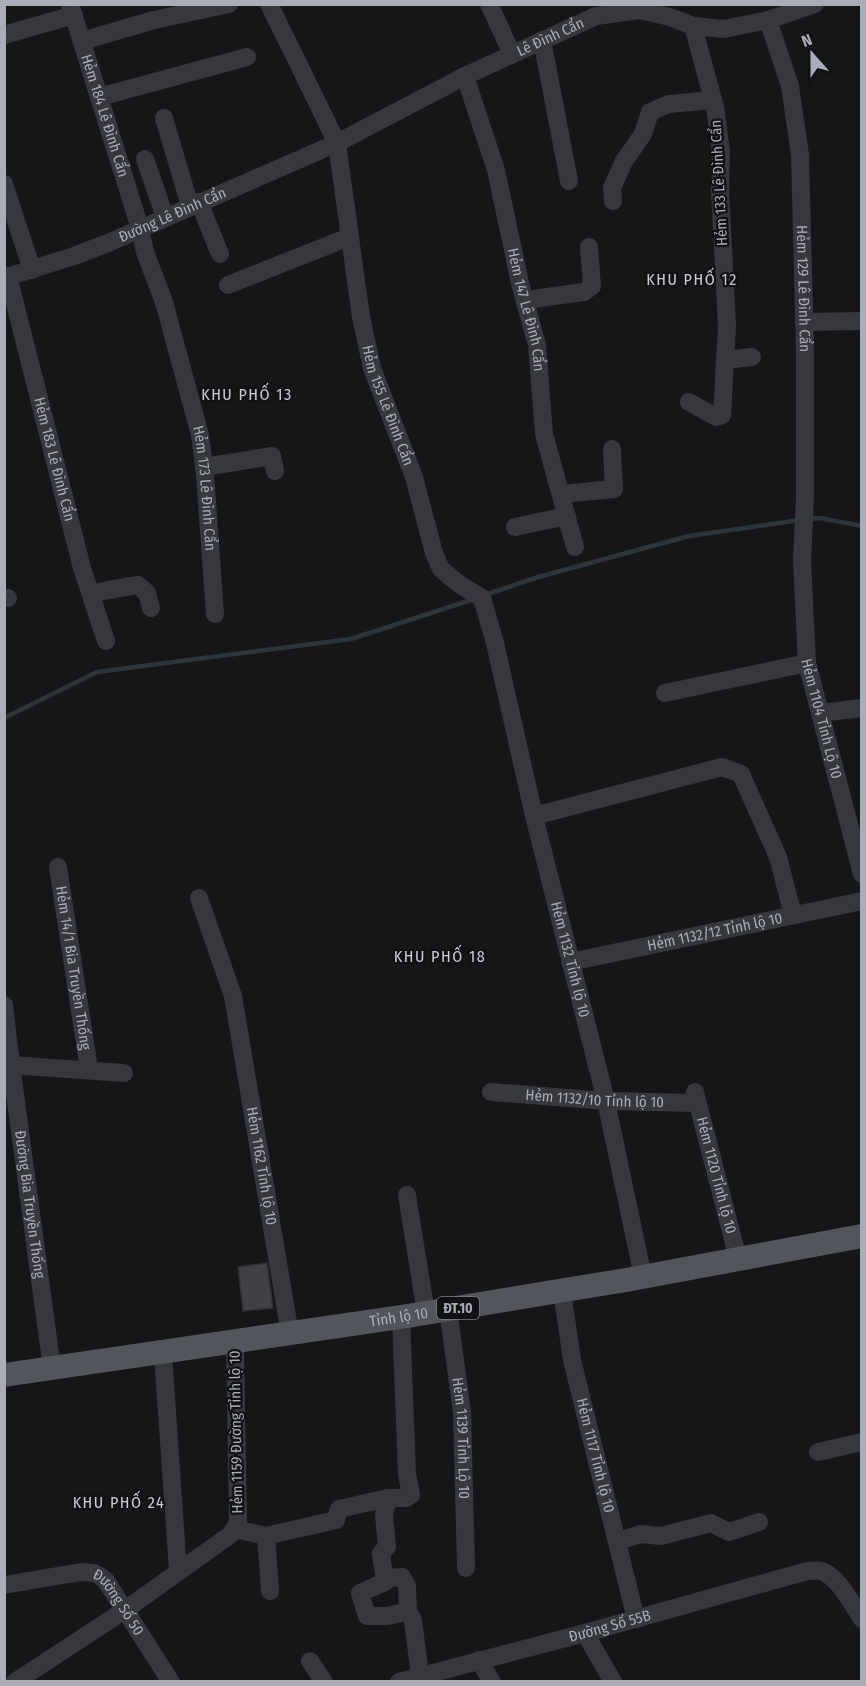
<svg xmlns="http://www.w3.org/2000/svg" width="866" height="1686" font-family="'Fira Sans Condensed',sans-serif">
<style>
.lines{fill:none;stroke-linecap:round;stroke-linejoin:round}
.stream{stroke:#2c353c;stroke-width:4.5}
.building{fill:#404145;stroke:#303034;stroke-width:1.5}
.minor{stroke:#37383d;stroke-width:18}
.major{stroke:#53555c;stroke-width:24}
.labels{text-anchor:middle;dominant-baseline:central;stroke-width:4.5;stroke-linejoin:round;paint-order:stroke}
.shield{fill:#111113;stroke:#7b7e86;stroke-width:1.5}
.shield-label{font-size:14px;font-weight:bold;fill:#a8adb8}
.street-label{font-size:15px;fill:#a8adb8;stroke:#111113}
.neighbourhood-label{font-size:16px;letter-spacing:1.5px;fill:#c9ccd4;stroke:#111113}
</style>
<rect width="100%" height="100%" fill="#161618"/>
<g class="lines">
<g class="stream">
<polyline points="808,519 820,518 862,526"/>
<polyline points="485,595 535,578 689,536 800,520"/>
<polyline points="4,718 97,672 351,639 474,599"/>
</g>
</g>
<polygon class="building" points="267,1263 273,1308 243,1311 238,1267"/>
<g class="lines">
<g class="minor">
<path id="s1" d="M 70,4 L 140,228 L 145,252 L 164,302 L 200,435 L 205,474 L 215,614"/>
<path id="s2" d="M 269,4 L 337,143 L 361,317 L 372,368 L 414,477 L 434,553 L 441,569 L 459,584 L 482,598 L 495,643 L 534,816 L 606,1101 L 643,1277"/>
<polyline points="489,4 512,54"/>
<path id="s3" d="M 768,20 L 790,86 L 800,155 L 805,350 L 805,499 L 802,560 L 807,663 L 862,874"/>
<polyline points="4,35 74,15"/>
<polyline points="542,40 569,181"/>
<polyline points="82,41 154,20 229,4"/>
<path id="s4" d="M 465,76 L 496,170 L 520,283 L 537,345 L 544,434 L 575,547"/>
<polyline points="99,97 247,57"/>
<polyline points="164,118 190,206"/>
<polyline points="145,159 165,217"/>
<polyline points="4,184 32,270"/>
<polyline points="613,201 612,188 624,161 643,134 650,112 669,104 713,100"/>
<polyline points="199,202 220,254"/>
<path id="s5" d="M 8,276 L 82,568 L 106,641"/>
<path id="s6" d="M 4,278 L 74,256 L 108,243 L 337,143 L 465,76 L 596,16 L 639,10 L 670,17 L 693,26 L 724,29 L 768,20 L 815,4"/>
<polyline points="228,285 349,237"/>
<polyline points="525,300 584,292 592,286 589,247"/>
<polyline points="804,322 862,321"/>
<polyline points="725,360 752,357"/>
<polyline points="689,402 716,417 722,415 727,325 720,191 721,151 715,107 693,26"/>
<polyline points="204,467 272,456 275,471"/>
<polyline points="561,494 614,489 612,449"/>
<polyline points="515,527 567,516"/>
<polyline points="91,594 108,590 138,585 147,593 151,608"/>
<polyline points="4,598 8,598"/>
<polyline points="665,693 807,663"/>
<polyline points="820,713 862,708"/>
<polyline points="534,816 722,767 741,774 778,857 793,915"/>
<path id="s7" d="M 58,867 L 89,1069"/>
<path id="s8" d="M 199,898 L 233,996 L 290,1334"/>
<path id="s9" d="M 570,962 L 862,901"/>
<path id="s10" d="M 4,1005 L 11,1065 L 52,1368"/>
<polyline points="11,1065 124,1073"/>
<path id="s11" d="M 491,1092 L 606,1101 L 697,1103"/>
<path id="s12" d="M 695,1092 L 738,1259"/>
<polyline points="407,1195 426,1313"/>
<path id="s13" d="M 562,1291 L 572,1360 L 636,1619"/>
<path id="s14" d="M 448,1309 L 462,1412 L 466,1568"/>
<polyline points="401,1317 407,1474 411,1495 406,1498 388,1498 384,1514 387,1547 381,1553 385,1582 360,1593 367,1616 388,1616 408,1611 413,1620 420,1676"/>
<polyline points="163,1353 178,1572"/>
<polyline points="818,1452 862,1442"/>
<polyline points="235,1529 266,1536 336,1520 339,1509 388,1498"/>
<polyline points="266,1536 270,1591"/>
<polyline points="618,1541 641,1534 661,1536 711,1523 729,1532 759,1522"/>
<polyline points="385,1578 402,1577 407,1586 408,1611"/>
<path id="s15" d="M 4,1585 L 81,1572 L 94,1573 L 100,1576 L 106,1581 L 125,1610 L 171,1682"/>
<polyline points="585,1633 613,1682"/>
<polyline points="479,1660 492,1682"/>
<polyline points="310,1661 324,1682"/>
<polyline points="15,1682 125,1610 230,1535 238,1523 235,1343"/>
<path id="s16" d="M 399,1682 L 585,1633 L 807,1571 C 811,1571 817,1570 821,1571 C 838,1576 852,1604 862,1619"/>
</g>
<path class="major" id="s17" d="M 4,1375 L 401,1317 L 626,1280 L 862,1236"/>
</g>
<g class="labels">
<rect class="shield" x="437" y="1297" width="42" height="22" rx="4.5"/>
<g class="shield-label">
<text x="458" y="1308">ĐT.10</text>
</g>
<g class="street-label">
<text stroke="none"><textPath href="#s6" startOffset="598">Lê Đình Cẩn</textPath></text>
<text stroke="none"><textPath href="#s1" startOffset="117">Hẻm 184 Lê Đình Cẩn</textPath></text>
<text transform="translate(719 183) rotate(-93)">Hẻm 133 Lê Đình Cẩn</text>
<text stroke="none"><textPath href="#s6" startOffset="180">Đường Lê Đình Cẩn</textPath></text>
<text stroke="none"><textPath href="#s3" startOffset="273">Hẻm 129 Lê Đình Cẩn</textPath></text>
<text stroke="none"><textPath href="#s4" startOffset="242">Hẻm 147 Lê Đình Cẩn</textPath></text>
<text stroke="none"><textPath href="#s2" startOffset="423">Hẻm 155 Lê Đình Cẩn</textPath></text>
<text stroke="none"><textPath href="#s5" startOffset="189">Hẻm 183 Lê Đình Cẩn</textPath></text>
<text stroke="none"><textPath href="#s1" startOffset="504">Hẻm 173 Lê Đình Cẩn</textPath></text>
<text stroke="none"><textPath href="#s3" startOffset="705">Hẻm 1104 Tỉnh Lộ 10</textPath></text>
<text stroke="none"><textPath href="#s9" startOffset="148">Hẻm 1132/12 Tỉnh lộ 10</textPath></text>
<text stroke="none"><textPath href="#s2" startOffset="1018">Hẻm 1132 Tỉnh lộ 10</textPath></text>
<text stroke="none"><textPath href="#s7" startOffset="102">Hẻm 14/1 Bia Truyền Thống</textPath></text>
<text stroke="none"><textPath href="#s11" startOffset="104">Hẻm 1132/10 Tỉnh lộ 10</textPath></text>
<text stroke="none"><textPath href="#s8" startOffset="276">Hẻm 1162 Tỉnh lộ 10</textPath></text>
<text stroke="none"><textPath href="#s12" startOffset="86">Hẻm 1120 Tỉnh lộ 10</textPath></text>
<text stroke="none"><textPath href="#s10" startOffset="201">Đường Bia Truyền Thống</textPath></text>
<text stroke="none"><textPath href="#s17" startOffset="399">Tỉnh lộ 10</textPath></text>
<text transform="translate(236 1432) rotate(-91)">Hẻm 1159 Đường Tỉnh lộ 10</text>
<text stroke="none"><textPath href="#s14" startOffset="130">Hẻm 1139 Tỉnh Lộ 10</textPath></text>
<text stroke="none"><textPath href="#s13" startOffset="168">Hẻm 1117 Tỉnh lộ 10</textPath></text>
<text stroke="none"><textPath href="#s15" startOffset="130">Đường Số 50</textPath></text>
<text stroke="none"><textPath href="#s16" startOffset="218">Đường Số 55B</textPath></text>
</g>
<g class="neighbourhood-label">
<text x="692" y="279">KHU PHỐ 12</text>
<text x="247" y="394">KHU PHỐ 13</text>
<text x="440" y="956">KHU PHỐ 18</text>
<text x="119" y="1502">KHU PHỐ 24</text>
</g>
</g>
<rect width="866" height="1686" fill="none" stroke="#a8adb8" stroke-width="12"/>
<g transform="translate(812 54) rotate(339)" stroke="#111113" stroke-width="4.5" paint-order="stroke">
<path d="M0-4.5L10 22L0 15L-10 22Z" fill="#a8adb8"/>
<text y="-9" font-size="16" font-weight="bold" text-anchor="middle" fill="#a8adb8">N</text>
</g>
</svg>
